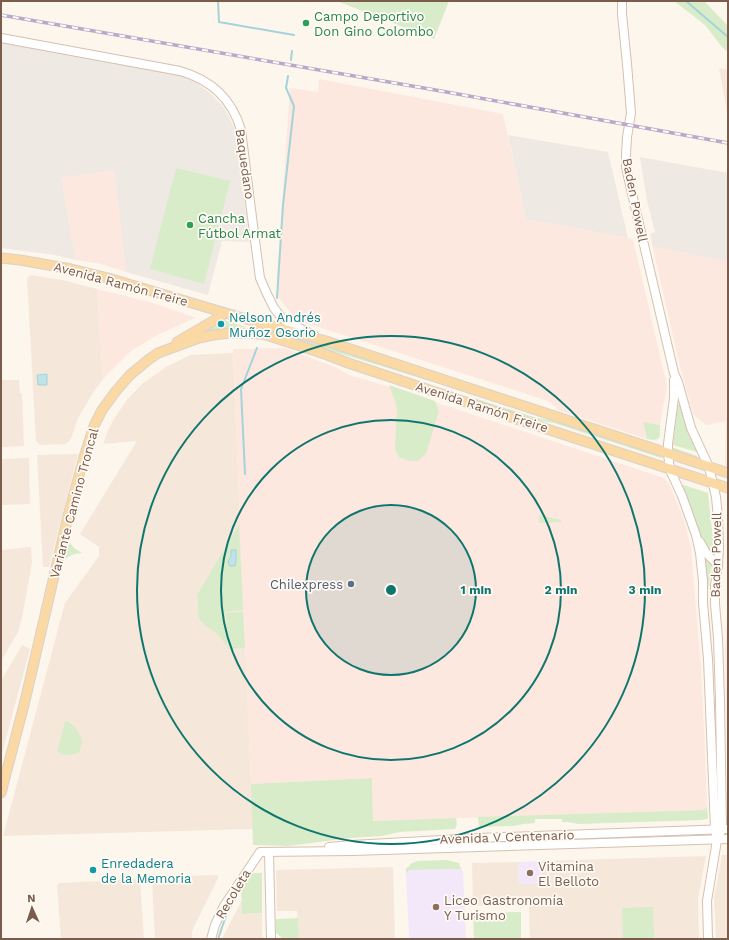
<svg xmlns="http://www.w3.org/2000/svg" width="729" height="940" font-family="'Work Sans',sans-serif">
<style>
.residential{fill:#f5e8da}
.commercial{fill:#fde8e0}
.industrial{fill:#efe9e4}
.education{fill:#f3e8fa}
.green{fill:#d8ecc9}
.water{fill:#bfe3e8;stroke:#a5d3da}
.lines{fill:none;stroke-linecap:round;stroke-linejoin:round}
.stream{stroke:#a5d3da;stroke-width:2}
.secondary-casing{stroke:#d6c0b0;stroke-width:10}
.primary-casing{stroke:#dad1cd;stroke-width:11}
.secondary{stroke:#fff;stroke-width:8}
.primary{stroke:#fbd9a5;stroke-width:9}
.rail-casing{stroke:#b9a8c9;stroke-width:3.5}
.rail{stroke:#fffaf3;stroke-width:2;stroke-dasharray:6;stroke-linecap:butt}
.ring{fill:none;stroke:#0f766e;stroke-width:2}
.leisure-dot{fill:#2e9e5b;stroke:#fffaf3;stroke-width:1.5}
.culture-dot{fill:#0f9aa8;stroke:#fffaf3;stroke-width:1.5}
.service-dot{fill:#5c6f8a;stroke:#fffaf3;stroke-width:1.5}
.education-dot{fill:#8d6e63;stroke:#fffaf3;stroke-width:1.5}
.labels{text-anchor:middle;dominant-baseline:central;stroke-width:3.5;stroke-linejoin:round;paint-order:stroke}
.leisure-label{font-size:13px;fill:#27864d;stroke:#fffaf3;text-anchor:start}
.street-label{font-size:13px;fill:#7a5c4d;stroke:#fffaf3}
.culture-label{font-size:13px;fill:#0d838f;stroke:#fffaf3;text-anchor:start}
.service-label{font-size:13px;fill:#4e5e75;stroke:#fffaf3;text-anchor:end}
.education-label{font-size:13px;fill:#785e54;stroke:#fffaf3;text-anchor:start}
.centre{fill:#0f766e;stroke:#fffaf3;stroke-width:2}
.ring-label{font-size:12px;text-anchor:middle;font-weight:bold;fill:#0f766e;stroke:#fffaf3;stroke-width:3.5;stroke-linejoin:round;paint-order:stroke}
</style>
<rect width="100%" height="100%" fill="#fdf6ec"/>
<g class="residential">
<polygon points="719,68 728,70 728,116"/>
<polygon points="31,275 62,280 97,289 103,379 94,391 78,418 71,439 66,444 40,445 36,441 27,278"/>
<polygon points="233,353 253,829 3,836 65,603 99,556 99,547 80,534 137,441 103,444 109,428 116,416 126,401 142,384 166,367 190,355"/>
<polygon points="1,380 19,380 20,393 22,393 24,446 1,447"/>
<polygon points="78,454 49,567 43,567 37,455"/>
<polygon points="27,458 29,458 30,504 1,505 1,459"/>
<polygon points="31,547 32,563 22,618 18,632 1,661 1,550"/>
<polygon points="22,645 30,649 1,757 1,681"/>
<polygon points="722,855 728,855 728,939 716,939 714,898"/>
<polygon points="706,856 698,898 699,939 530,939 529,905 473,906 472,863 518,862 519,884 542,884 542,861"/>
<polygon points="393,867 395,939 301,939 299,938 297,911 277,911 276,870"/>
<polygon points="218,875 218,878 192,931 192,939 155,939 152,881 155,877"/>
<polygon points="140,879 144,939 61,939 57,886 59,883"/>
<polygon points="242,900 242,914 262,913 262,936 265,939 223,939 223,937"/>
</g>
<g class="commercial">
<polygon points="319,79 503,114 526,219 633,239 667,386 660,425 643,422 647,439 558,410 555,406 548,401 297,320 279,298 277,280 290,88 318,92"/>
<polygon points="114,170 126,272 101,264 76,260 61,178"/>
<polygon points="656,247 728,262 728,467 725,466 726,421 706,425 693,414 677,354 653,248"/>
<polygon points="97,289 150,302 194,317 195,318 157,335 131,351 103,379"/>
<polygon points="285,348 337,368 349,375 377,383 664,478 669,484 684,520 691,548 701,668 705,748 707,806 705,809 702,810 373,821 372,778 251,784 233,353 233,349"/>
<polygon points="728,609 728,804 725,649"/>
</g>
<g class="industrial">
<polygon points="1,42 179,75 197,83 210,93 224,108 231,121 237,134 249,242 222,241 208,295 126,272 114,170 61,178 76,260 55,255 1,248"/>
<polygon points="508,135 608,152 628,238 526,219"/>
<polygon points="640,157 728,173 728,262 656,247 653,248 650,234 655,232 647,201"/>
</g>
<g class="education">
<polygon points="542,861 542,884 519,884 518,862"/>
<polygon points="461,869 463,872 466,939 409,939 406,874 409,870"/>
</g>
<g class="green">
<polygon points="337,1 449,1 434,39"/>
<polygon points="674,1 703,1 705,2 728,26 728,52 722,47 705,25"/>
<polygon points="176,168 230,181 204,284 150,269"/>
<polygon points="224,320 246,327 204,331"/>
<polygon points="285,333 441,383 440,384 309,344 285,335"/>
<polygon points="389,385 435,401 439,411 426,454 418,461 409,461 399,457 395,449 396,428 397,411 395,401"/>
<polygon points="474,398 537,418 554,421 661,456 661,458 554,423 536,420 473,400"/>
<polygon points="678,405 681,405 690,437 696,448 697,452 673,445"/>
<polygon points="643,422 660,425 660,436 658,439 653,440 647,439"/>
<polygon points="672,447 697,456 697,458 672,450"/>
<polygon points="681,484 708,493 714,549 714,556 705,545 699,532 694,516"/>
<polygon points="539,515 561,520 561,522 539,523"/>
<path d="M 239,525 L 243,610 L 225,612 L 227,647 C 224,642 220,636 215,632 C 210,629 204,625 200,620 C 195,612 200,603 197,595 Z"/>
<path d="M 68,540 L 74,548 L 82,553 C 73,554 70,555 63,561 Z"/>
<polygon points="705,557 712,565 707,596 707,578 704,558"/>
<polygon points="243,612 245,648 228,649 226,613"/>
<path d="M 68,721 C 74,726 81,733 82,741 C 82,744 80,749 79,752 C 69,757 66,755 57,752 L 65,722 Z"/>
<polygon points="372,778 373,821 456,818 457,824 455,829 400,832 382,836 350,838 288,846 253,845 251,784"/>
<polygon points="707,806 708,817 707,819 702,820 578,824 568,822 562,822 562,819 535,819 535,823 523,824 514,826 479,827 478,817 702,810 705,809"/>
<polygon points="613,837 593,840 485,843 477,843 478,841"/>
<polygon points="447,860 459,863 461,869 409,870 406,874 406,868 410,866 410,864 417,861"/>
<polygon points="251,873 262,873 262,913 242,914 241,888"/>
<polygon points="653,907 654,938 623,939 622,908"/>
<polygon points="521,912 521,939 474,939 473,913"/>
<polygon points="298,918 299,938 301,939 283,939 276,933 276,919"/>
</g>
<g class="water">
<polygon points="47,374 47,385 38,385 37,375"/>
<polygon points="231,550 236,550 236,561 235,566 230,566 228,562 231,556"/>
</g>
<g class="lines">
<g class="stream">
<polyline points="218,1 219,22 294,35"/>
<polyline points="686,1 728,37"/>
<polyline points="291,60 292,51"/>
<polyline points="277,298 283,205 294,106 286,88 288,76"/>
<polyline points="245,474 241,389 257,348"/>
<polyline points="218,939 227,913 237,896"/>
</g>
<g class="secondary-casing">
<g id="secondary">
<polyline points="622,1 622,14 627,64 631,113 627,137 626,155 626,167 630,185 674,373 678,382 691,428 709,467 716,497 718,518 719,547 718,565 715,585 715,604 718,638 720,701 722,829 717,840 707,901 708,939"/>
<path d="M 1,38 L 180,71 C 212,80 232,99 241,130 L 254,233 L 260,278 L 267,294 L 274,308 L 281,317 L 289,323 L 314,335"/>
<polyline points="674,380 674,398 668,444 668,454 670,470 682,496 696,535 700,553 703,581 703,603 708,659 715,829 717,840"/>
<polyline points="700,542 706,553 718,565"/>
<polyline points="329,847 352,845 478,838 728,829"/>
<polyline points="269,852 271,939"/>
<polyline points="211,939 215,925 224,906 260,852 352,851 728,839"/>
</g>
</g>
<g class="primary-casing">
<g id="primary">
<polyline points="1,258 20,260 71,269 108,278 239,317 326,341 728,473"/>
<polyline points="177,342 220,317 225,313"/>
<polyline points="317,351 348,363 559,433 728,488"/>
<polyline points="1,793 25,701 68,516 84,457 94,426 102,410 116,391 130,375 148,360 158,353 199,338 213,335 230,333 263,334 322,353"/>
</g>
</g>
<use href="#secondary" class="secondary"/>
<use href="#primary" class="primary"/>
<g class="rail-casing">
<polyline id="rail" points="1,15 441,91 728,143"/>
</g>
<use href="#rail" class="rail"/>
</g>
<circle cx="391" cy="590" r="85" fill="#0f766e" fill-opacity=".12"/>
<g class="ring">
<circle cx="391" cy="590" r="85"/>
<circle cx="391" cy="590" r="170"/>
<circle cx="391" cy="590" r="254"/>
</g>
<g class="leisure-dot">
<circle cx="306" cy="23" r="4"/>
<circle cx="190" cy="225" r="4"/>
</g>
<g class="culture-dot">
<circle cx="221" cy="324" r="4"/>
<circle cx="93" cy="870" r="4"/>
</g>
<circle class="service-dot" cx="351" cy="584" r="4"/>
<g class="education-dot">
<circle cx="530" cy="873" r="4"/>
<circle cx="436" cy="907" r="4"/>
</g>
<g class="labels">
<g class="leisure-label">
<text x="314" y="16">Campo Deportivo<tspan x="314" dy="15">Don Gino Colombo</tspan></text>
<text x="198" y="218">Cancha<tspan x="198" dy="15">Fútbol Armat</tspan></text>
</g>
<g class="street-label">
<text transform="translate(245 164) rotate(82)">Baquedano</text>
<text transform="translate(635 200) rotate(79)">Baden Powell</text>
<text transform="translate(121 284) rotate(15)">Avenida Ramón Freire</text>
<text transform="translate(482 407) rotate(18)">Avenida Ramón Freire</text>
<text transform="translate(74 503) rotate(-75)">Variante Camino Troncal</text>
<text transform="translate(716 555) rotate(-89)">Baden Powell</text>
<text transform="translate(507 837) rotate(-2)">Avenida V Centenario</text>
<text transform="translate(233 894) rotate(-59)">Recoleta</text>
</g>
<g class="culture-label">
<text x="229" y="317">Nelson Andrés<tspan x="229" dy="15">Muñoz Osorio</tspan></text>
<text x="101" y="863">Enredadera<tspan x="101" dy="15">de la Memoria</tspan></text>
</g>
<g class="service-label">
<text x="343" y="584">Chilexpress</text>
</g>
<g class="education-label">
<text x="538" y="866">Vitamina<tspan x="538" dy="15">El Belloto</tspan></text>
<text x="444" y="900">Liceo Gastronomía<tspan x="444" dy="15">Y Turismo</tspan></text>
</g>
</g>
<circle cx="391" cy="590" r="6" class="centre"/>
<g class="ring-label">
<text x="476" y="594">1 min</text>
<text x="561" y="594">2 min</text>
<text x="645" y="594">3 min</text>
</g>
<rect width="729" height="940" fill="none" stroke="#7a5c4d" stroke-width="4"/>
<g transform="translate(32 908) rotate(357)" stroke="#fffaf3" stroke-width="3" paint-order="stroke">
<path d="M0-3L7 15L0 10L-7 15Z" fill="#7a5c4d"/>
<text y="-6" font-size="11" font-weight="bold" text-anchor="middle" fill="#7a5c4d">N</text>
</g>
</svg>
